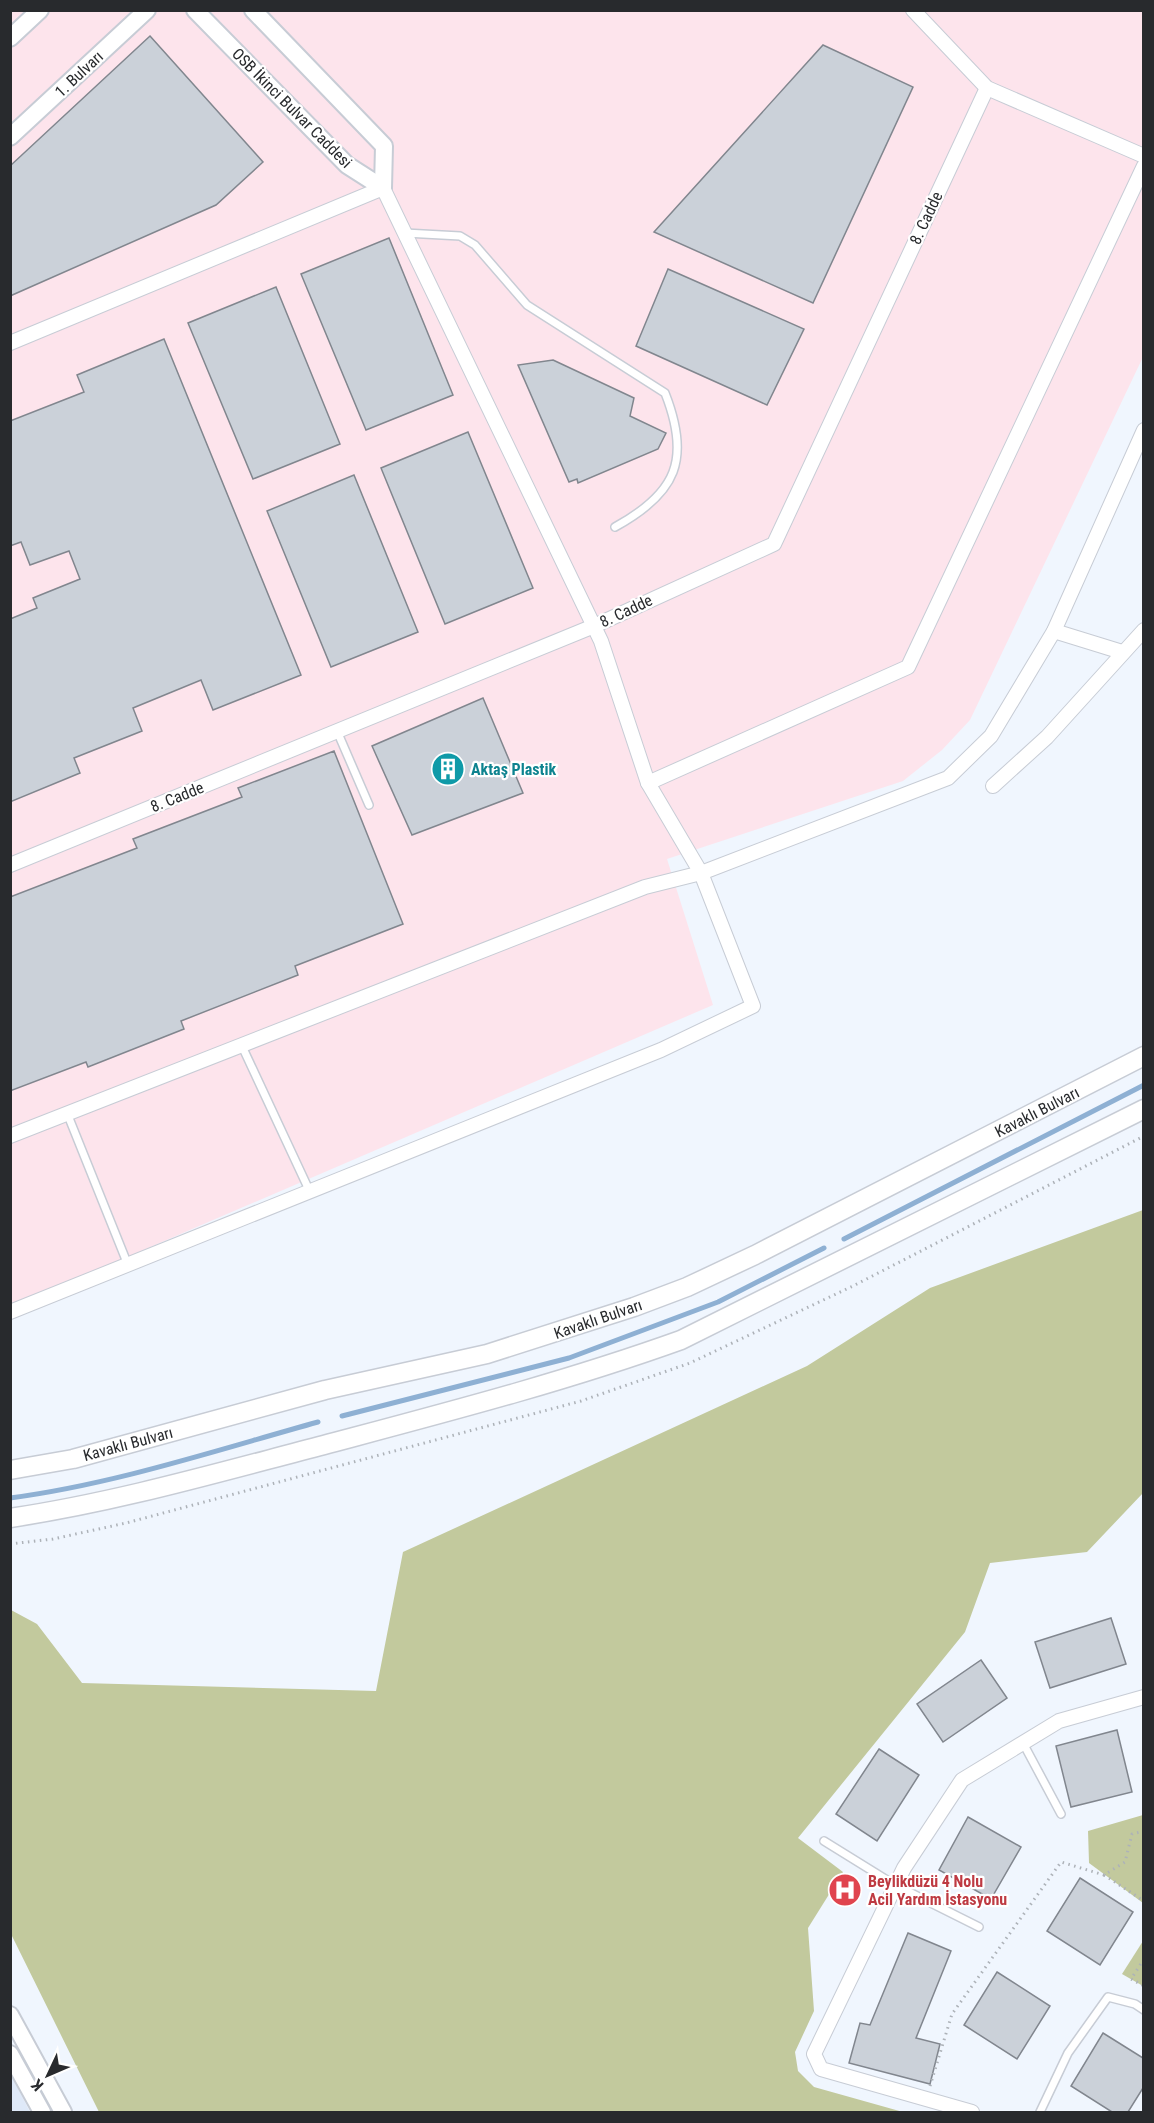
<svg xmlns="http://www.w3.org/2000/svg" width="1154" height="2123" font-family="'Roboto Condensed',sans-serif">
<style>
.built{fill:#dfe9f8}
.industrial{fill:#fde4ec}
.green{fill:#c2c99d}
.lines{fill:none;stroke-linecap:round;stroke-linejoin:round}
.stream{stroke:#8eb0d3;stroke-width:5}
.building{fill:#cbd1d9;stroke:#81868e;stroke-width:1.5}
.service-casing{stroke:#c7ccd5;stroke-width:10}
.minor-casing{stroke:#c7ccd5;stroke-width:16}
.tertiary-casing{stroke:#c7ccd5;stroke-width:20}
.secondary-casing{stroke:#c7ccd5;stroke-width:21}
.path{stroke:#adb2b8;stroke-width:3;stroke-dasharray:1.5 4.5;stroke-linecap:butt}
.service{stroke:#fff;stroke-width:7}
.minor{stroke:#fff;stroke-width:14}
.tertiary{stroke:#fff;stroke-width:16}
.secondary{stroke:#fff;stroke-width:18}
.labels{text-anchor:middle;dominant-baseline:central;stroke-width:4.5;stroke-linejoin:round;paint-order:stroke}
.street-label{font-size:16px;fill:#282a2d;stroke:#fff}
.culture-label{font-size:16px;font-weight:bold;fill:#0d838f;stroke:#fff;text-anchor:start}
.health-label{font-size:16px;font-weight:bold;fill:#be3a42;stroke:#fff;text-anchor:start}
</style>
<rect width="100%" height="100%" fill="#f0f6fe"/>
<polygon class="built" points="11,2075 30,2112 11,2112"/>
<polygon class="industrial" points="11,11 1143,11 1143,357 970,720 942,750 903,781 667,859 713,1005 11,1307"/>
<g class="green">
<polygon points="1143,1210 1143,1493 1087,1552 990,1563 965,1632 798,1838 843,1872 808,1928 814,2011 795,2052 798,2071 814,2087 903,2112 99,2112 11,1934 11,1610 37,1624 82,1683 376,1691 403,1552 807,1366 930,1288"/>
<polygon points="1143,1815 1144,1815 1143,1903 1089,1863 1088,1831"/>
<polygon points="1143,1941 1143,1986 1122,1974"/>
</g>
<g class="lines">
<g class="stream">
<polyline points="844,1239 1144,1085"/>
<polyline points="342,1416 569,1358 718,1302 824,1248"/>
<path d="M 10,1498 C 115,1484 217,1450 318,1422"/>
</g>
</g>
<g class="building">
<polygon points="150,36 263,162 216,205 10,296 10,166"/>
<polygon points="823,45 913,87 813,303 654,232"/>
<polygon points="389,238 453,395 366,430 301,274"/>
<polygon points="668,269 804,329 767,405 636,346"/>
<polygon points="276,287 340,444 253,479 188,323"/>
<polygon points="164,339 301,675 213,710 201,680 133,708 142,731 74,758 80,773 10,802 10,619 37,608 33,598 80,579 69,551 30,565 21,542 10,546 10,421 84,392 77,375"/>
<polygon points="553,360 634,398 630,416 666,433 658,449 578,483 577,479 569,482 518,365"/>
<polygon points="468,432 533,588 445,624 381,468"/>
<polygon points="354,475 418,632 331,667 267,511"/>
<polygon points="483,698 523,793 412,835 372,746"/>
<polygon points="334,751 403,924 295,966 298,975 181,1021 184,1029 88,1067 86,1062 10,1091 10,897 137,848 133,839 242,797 238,788"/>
<polygon points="1111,1618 1126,1664 1050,1688 1035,1642"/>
<polygon points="981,1660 1007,1698 943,1742 917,1704"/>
<polygon points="1117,1730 1132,1792 1071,1807 1056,1746"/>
<polygon points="879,1749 919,1775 877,1841 836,1814"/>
<polygon points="968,1817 1021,1847 991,1899 939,1870"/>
<polygon points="1080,1878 1133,1912 1100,1965 1047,1931"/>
<polygon points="908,1933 951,1951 916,2038 940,2044 930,2084 849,2063 860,2023 870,2025"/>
<polygon points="997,1972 1050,2006 1017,2059 964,2025"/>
<polygon points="1103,2033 1143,2058 1143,2088 1128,2112 1112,2112 1071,2086"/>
</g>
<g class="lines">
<g class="service-casing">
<g id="service">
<path d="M 405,233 L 460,236 L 475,245 L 527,305 L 665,393 C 691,459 677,493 615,527"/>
<polyline points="337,731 369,805"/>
<polyline points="241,1044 310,1192"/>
<polyline points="67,1113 128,1265"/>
<polyline points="1023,1743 1061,1814"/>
<polyline points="824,1841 895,1885 979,1927"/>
<polyline points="1040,2112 1068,2053 1108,1997 1135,2004 1144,2010"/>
</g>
</g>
<g class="minor-casing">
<g id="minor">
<polyline points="913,10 987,88 1144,156"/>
<polyline points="10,343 383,188 601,641 648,783 701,873 645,887 10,1136"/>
<polyline points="1054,631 1122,652"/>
<polyline points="648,783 908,667 1144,166"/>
<polyline points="993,786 1047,737 1144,630"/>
<polyline points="10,865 594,626 774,544 987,88"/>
<polyline points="10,1312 661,1050 753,1006 701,873 948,778 991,736 1054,631 1144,430"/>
<polyline points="972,2112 821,2069 814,2054 904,1868 962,1780 1059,1721 1144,1697"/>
</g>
</g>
<g class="tertiary-casing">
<g id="tertiary">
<polyline points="195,10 347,165 383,188"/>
<polyline points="253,10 384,146 383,188"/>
<polyline points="10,38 40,10"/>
<polyline points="10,137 147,10"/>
<polyline points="10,2015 63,2112"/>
<polyline points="10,2054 42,2112"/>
</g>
</g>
<g class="secondary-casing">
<g id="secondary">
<polyline points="10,1470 73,1459 325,1390 487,1354 634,1307 687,1287 755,1255 1144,1056"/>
<path d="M 10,1518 C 117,1502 220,1472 324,1445 C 444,1413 564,1382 681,1340 L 1144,1109"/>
</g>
</g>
<g class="path">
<polyline points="10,1544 53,1539 126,1523 581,1401 690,1363 853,1286 1144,1136"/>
<polyline points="1104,1875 1144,1901"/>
<polyline points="1144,1959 1131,1979 1144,1986"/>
<polyline points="930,2086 952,2014 1061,1862 1104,1875 1125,1862 1132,1834 1144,1831"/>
</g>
<use href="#service" class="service"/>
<use href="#minor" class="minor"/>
<use href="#tertiary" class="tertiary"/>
<use href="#secondary" class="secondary"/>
</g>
<defs>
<g id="building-disc" transform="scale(1.725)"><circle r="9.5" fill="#0f9aa8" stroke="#fff"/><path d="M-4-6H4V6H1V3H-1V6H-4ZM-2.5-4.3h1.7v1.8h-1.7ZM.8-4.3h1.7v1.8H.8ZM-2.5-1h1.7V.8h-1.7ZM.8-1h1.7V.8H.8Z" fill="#fff"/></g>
<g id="hospital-disc" transform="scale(1.725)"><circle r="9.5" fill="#e0444e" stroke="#fff"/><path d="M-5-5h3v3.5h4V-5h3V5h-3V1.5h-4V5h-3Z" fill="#fff"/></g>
</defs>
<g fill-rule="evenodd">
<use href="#building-disc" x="448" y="769"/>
<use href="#hospital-disc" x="845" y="1890"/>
</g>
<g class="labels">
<g class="street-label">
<text transform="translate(79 74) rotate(-43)">1. Bulvarı</text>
<text transform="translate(292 108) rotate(45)">OSB İkinci Bulvar Caddesi</text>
<text transform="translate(926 218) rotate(-65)">8. Cadde</text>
<text transform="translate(626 611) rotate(-25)">8. Cadde</text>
<text transform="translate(177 797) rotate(-22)">8. Cadde</text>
<text transform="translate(1037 1112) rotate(-27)">Kavaklı Bulvarı</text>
<text transform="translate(598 1319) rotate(-19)">Kavaklı Bulvarı</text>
<text transform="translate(128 1444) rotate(-15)">Kavaklı Bulvarı</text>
</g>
<g class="culture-label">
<text x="471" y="769">Aktaş Plastik</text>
</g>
<g class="health-label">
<text x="868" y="1881">Beylikdüzü 4 Nolu<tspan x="868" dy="18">Acil Yardım İstasyonu</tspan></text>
</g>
</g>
<rect width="1154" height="2123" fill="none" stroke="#282a2d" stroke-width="24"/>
<g transform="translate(48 2075) rotate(226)" stroke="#ffffff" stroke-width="4.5" paint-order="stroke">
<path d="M0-4.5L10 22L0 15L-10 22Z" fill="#282a2d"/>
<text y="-9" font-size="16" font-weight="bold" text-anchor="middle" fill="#282a2d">K</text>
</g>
</svg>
